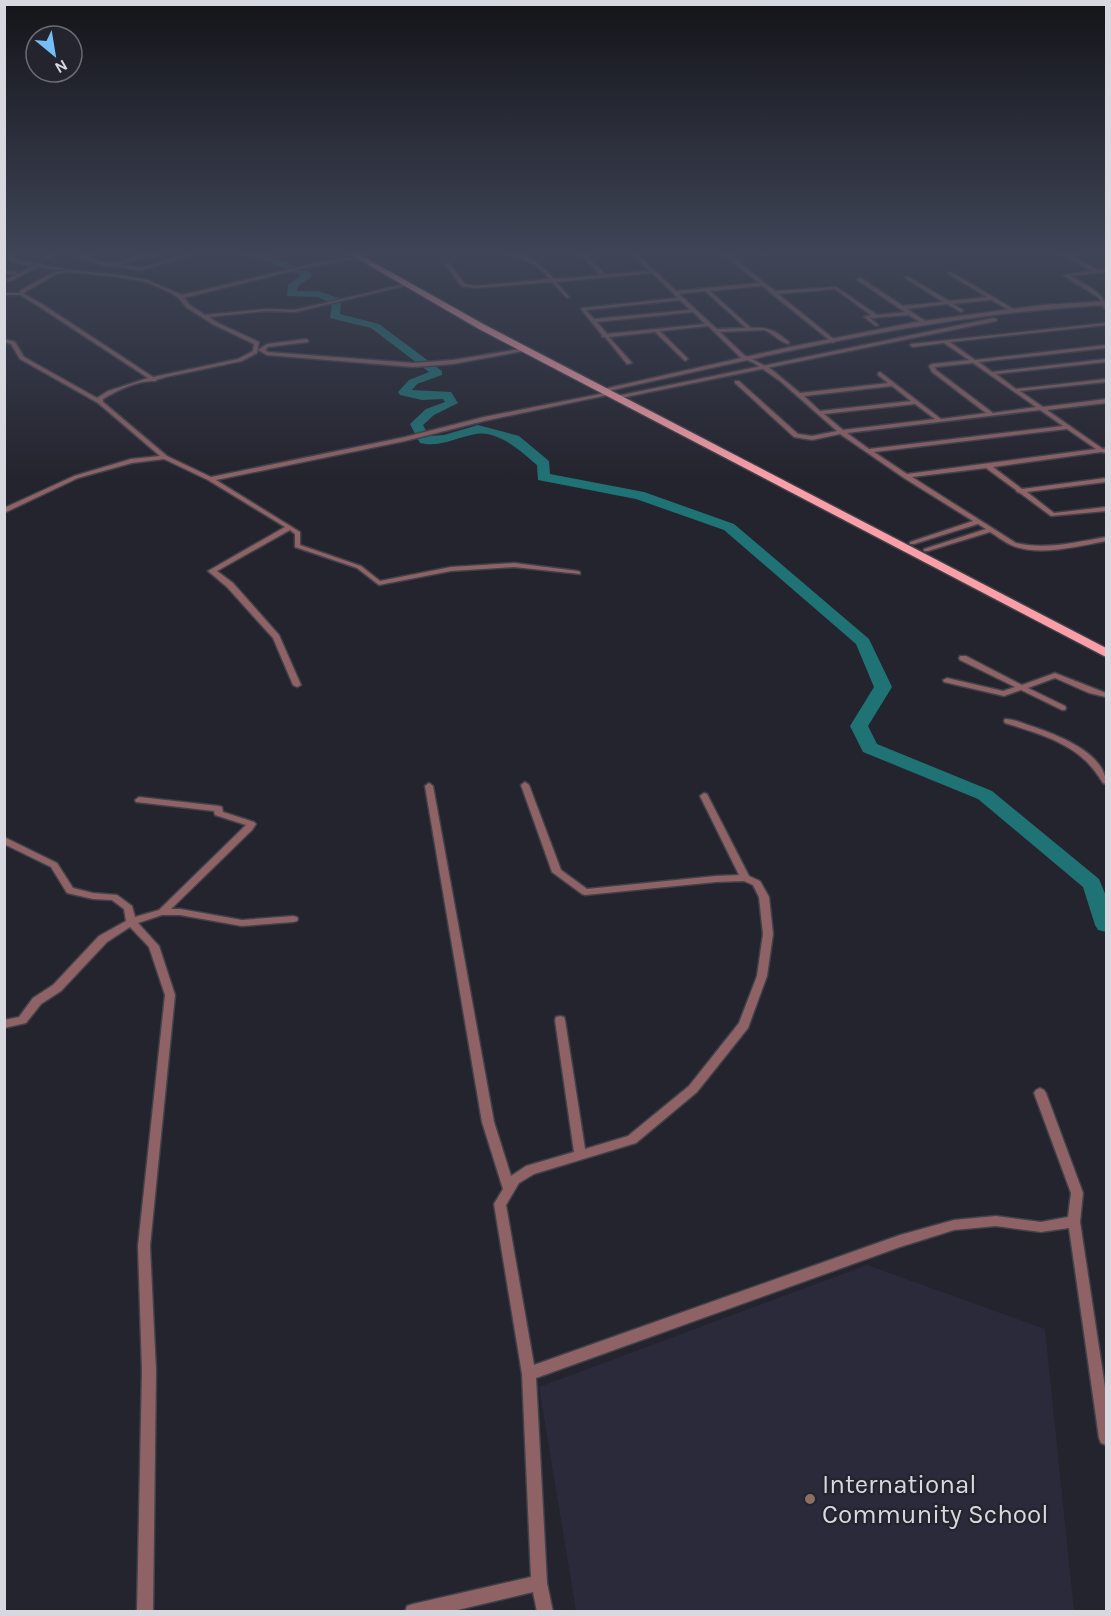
<svg xmlns="http://www.w3.org/2000/svg" width="1111" height="1616" font-family="Karla,sans-serif">
<style>
.built{fill:#2a2a3a}
.lines{fill:none;stroke-linecap:round;stroke-linejoin:round}
.river{fill:#1f7375;fill-rule:evenodd}
.minor-casing{stroke:#41414a;stroke-width:3}
.tertiary-casing{stroke:#41414a;stroke-width:3}
.primary-casing{stroke:#41414a;stroke-width:3}
.minor{fill:#8f6366;fill-rule:evenodd}
.tertiary{fill:#8f6366;fill-rule:evenodd}
.primary{fill:#fa9fa8;fill-rule:evenodd}
.education-dot{fill:#8d6e63;stroke:#24242e;stroke-width:2}
.labels{text-anchor:middle;dominant-baseline:central;stroke-width:4.5;stroke-linejoin:round;paint-order:stroke}
.near-poi-label{font-size:26px;fill:#d8d9e0;stroke:#24242e;text-anchor:start}
</style>
<rect width="100%" height="100%" fill="#24242e"/>
<polygon class="built" points="867,1265 1045,1329 1074,1611 576,1611 539,1387"/>
<g class="lines">
<path class="river" d="M 234,252 L 265,254 L 311,273 L 311,277 L 298,286 L 297,291 L 318,291 L 341,299 L 340,314 L 379,324 L 442,371 L 442,375 L 417,384 L 412,390 L 451,392 L 458,403 L 434,415 L 423,425 L 429,436 L 444,435 L 478,425 L 519,436 L 549,461 L 550,474 L 644,492 L 734,524 L 869,639 L 892,687 L 868,726 L 877,744 L 992,791 L 1099,879 L 1106,896 L 1106,932 L 1098,930 L 1095,925 L 1083,887 L 978,799 L 863,752 L 850,726 L 874,687 L 856,644 L 724,530 L 636,499 L 538,480 L 537,465 C 522,452 498,430 476,434 C 457,437 440,448 420,443 L 410,424 L 426,409 L 445,402 L 443,399 L 422,400 L 400,395 L 398,392 L 409,380 L 429,372 L 371,328 L 330,318 L 332,303 L 317,297 L 287,296 L 288,285 L 301,275 L 260,258 Z"/>
<g class="minor-casing">
<g id="minor">
<polygon points="7,252 11,252 16,260 64,269 62,270 38,267 11,281 7,281 7,279 16,275 4,273 4,271 20,273 32,266 12,262"/>
<polygon points="53,252 59,252 49,258 45,257"/>
<path d="M 89,252 L 94,252 L 87,257 C 94,259 103,264 110,264 C 126,263 142,252 158,252 L 118,265 L 142,268 L 183,256 L 185,257 L 142,270 L 103,265 L 81,258 L 81,256 Z"/>
<path d="M 506,252 C 525,252 542,265 554,279 L 649,271 L 630,252 L 635,252 L 676,291 L 759,283 L 721,252 L 726,252 L 775,291 L 836,287 L 877,315 L 905,312 L 857,280 L 857,278 L 861,278 L 903,306 L 943,302 L 905,278 L 907,276 L 949,301 L 987,297 L 947,273 L 951,272 L 1015,310 L 1011,311 L 991,300 L 953,304 L 963,310 L 963,311 L 961,312 L 947,304 L 907,309 L 927,322 L 927,324 L 923,324 L 909,315 L 870,318 L 878,325 L 876,326 L 864,317 L 871,315 L 835,289 L 778,294 L 835,340 L 836,341 L 833,343 L 762,286 L 710,291 L 751,328 C 770,327 775,331 789,342 L 789,344 C 780,343 773,333 764,330 L 720,332 L 744,355 L 771,369 L 800,393 L 888,383 L 878,375 L 878,373 L 880,372 L 941,419 L 986,413 L 932,372 L 929,366 L 932,364 L 969,360 L 944,343 L 913,347 L 910,345 L 911,344 L 1106,323 L 1106,325 L 950,342 L 975,360 L 1106,345 L 1106,348 L 979,362 L 992,372 L 1106,359 L 1106,362 L 996,374 L 1016,389 L 1106,379 L 1106,382 L 1020,391 L 1043,407 L 1106,399 L 1106,403 L 1047,410 L 1103,449 L 1106,448 L 1106,453 L 1101,452 L 993,467 L 1022,489 L 1106,478 L 1106,482 L 1027,492 L 1054,513 L 1106,507 L 1106,511 L 1051,516 L 1020,493 L 1017,492 L 1016,490 L 986,468 L 912,477 L 1016,543 C 1046,550 1076,542 1106,537 L 1106,541 C 1079,546 1038,557 1011,545 C 1004,542 997,536 990,532 L 928,551 L 924,551 L 924,549 L 986,529 L 978,524 L 914,544 L 910,544 L 910,542 L 973,521 L 904,478 L 840,434 L 812,440 L 794,437 L 735,383 L 735,381 L 739,381 L 798,434 L 812,436 L 837,431 L 780,381 L 754,363 L 740,357 L 708,326 L 660,331 L 688,359 L 685,361 L 655,332 L 609,337 L 632,363 L 627,364 L 605,337 L 602,337 L 602,335 L 581,309 L 583,308 L 678,298 L 652,273 L 556,282 L 569,297 L 567,298 L 552,282 L 475,288 L 461,286 L 445,264 L 449,263 L 465,284 L 475,286 L 550,279 L 535,265 ZM 705,291 L 746,328 L 717,329 L 679,294 ZM 680,300 L 690,310 L 594,319 L 586,310 ZM 693,312 L 705,324 L 607,334 L 597,322 ZM 973,363 L 1036,407 L 993,413 L 936,370 L 935,367 ZM 892,386 L 911,401 L 820,411 L 804,396 ZM 915,404 L 935,419 L 843,430 L 824,414 ZM 1040,410 L 1063,426 L 869,449 L 847,433 ZM 1067,429 L 1096,449 L 907,474 L 874,452 Z"/>
<polygon points="579,252 583,252 603,272 603,274 599,274"/>
<path d="M 1058,252 L 1063,252 L 1098,270 L 1106,270 L 1106,272 L 1070,276 C 1083,284 1106,292 1106,309 L 1104,308 L 1099,298 L 1063,275 L 1092,271 Z"/>
<path d="M 357,256 L 359,258 L 308,267 L 184,298 L 190,305 L 205,315 L 266,309 L 295,310 L 406,284 L 408,285 L 295,312 L 266,311 L 209,317 L 218,323 L 259,342 L 257,353 L 242,361 L 166,377 L 156,380 L 156,381 C 139,380 117,390 103,399 L 103,402 L 167,456 L 211,477 L 405,437 L 484,417 L 610,392 L 610,394 L 608,395 L 484,421 L 405,441 L 216,480 L 300,532 L 300,545 L 361,566 L 380,581 L 451,567 L 514,563 L 578,571 L 580,572 L 580,574 L 514,567 L 451,571 L 379,585 L 357,568 L 295,547 L 295,534 L 290,530 L 217,571 L 233,583 L 279,635 L 301,685 L 297,687 L 293,685 L 273,638 L 227,587 L 208,571 L 285,527 L 208,480 L 164,459 L 132,463 L 78,478 L 4,513 L 4,508 L 74,476 L 131,459 L 160,456 L 98,403 L 20,359 L 11,344 L 4,342 L 4,339 L 15,342 L 24,357 L 97,398 L 108,391 L 148,378 L 38,306 L 20,295 L 4,295 L 4,293 L 20,293 L 21,290 L 54,272 L 69,270 L 119,275 L 147,280 L 182,295 L 308,265 ZM 69,272 L 119,277 L 146,282 L 171,293 L 179,298 L 186,307 L 214,325 L 254,344 L 253,351 L 238,359 L 153,377 L 42,304 L 24,294 L 25,292 L 57,274 Z"/>
<polygon points="306,339 308,340 308,342 268,347 265,350 268,352 413,363 453,360 526,348 529,350 453,364 413,367 267,355 258,350 267,344"/>
<polygon points="960,656 966,656 1022,685 1055,673 1106,693 1106,697 1089,693 1055,678 1028,688 1065,706 1066,708 1065,710 1062,710 1021,690 1004,696 944,682 943,680 947,678 1003,691 1015,687 960,660 959,658"/>
<path d="M 1005,719 C 1013,719 1020,722 1028,725 C 1053,733 1106,752 1106,784 L 1103,783 C 1098,775 1092,767 1086,761 C 1064,740 1033,732 1005,723 L 1004,721 Z"/>
<polygon points="525,782 529,785 561,870 587,889 716,876 739,875 700,796 704,793 707,794 749,876 760,881 769,897 773,934 767,976 748,1028 697,1092 636,1143 534,1174 519,1183 506,1205 534,1365 900,1235 954,1220 996,1216 1041,1222 1068,1217 1071,1193 1034,1093 1036,1090 1040,1088 1044,1090 1046,1093 1083,1193 1080,1222 1106,1394 1106,1445 1101,1443 1099,1438 1069,1228 1041,1232 996,1226 954,1230 900,1247 536,1378 547,1583 553,1612 537,1612 533,1592 449,1612 405,1612 407,1606 413,1604 531,1577 522,1374 494,1204 503,1189 482,1122 425,786 429,783 433,786 494,1122 511,1176 526,1166 574,1152 555,1020 556,1017 560,1016 564,1017 565,1020 585,1149 628,1136 689,1086 739,1023 757,976 763,934 759,897 753,885 744,881 716,882 585,895 582,894 552,872 521,785"/>
<polygon points="139,797 219,806 222,807 223,812 254,822 256,824 252,830 171,909 180,909 242,920 293,916 297,917 298,919 297,921 293,922 242,926 180,915 162,915 138,923 159,946 175,995 150,1246 156,1371 153,1612 137,1612 142,1371 138,1246 165,995 149,947 130,927 107,942 61,991 41,1004 26,1023 4,1028 4,1020 19,1017 33,998 53,985 99,936 126,921 124,909 112,900 93,899 67,893 51,867 4,844 4,837 57,863 73,888 93,893 117,895 132,906 135,917 159,910 246,825 215,815 214,811 136,802 135,800"/>
</g>
</g>
<g class="tertiary-casing">
<g id="tertiary">
<path d="M 1106,301 L 1106,305 C 1063,308 1021,311 979,317 C 852,334 728,365 603,392 L 599,390 L 790,347 L 916,322 L 1042,305 Z"/>
<polygon points="994,318 997,320 996,321 616,399 612,397"/>
</g>
</g>
<g class="primary-casing">
<polygon id="primary" points="346,252 355,252 485,325 1106,648 1106,657 479,329"/>
</g>
<use href="#minor" class="minor"/>
<use href="#tertiary" class="tertiary"/>
<use href="#primary" class="primary"/>
</g>
<linearGradient id="sky" x2="0" y2="1"><stop stop-color="#141419"/><stop offset="0.53" stop-color="#3f4557"/><stop offset="1" stop-color="#3f4557" stop-opacity="0"/></linearGradient>
<rect width="1111" height="478" fill="url(#sky)"/>
<circle class="education-dot" cx="810" cy="1499" r="6"/>
<g class="labels">
<g class="near-poi-label">
<text x="822" y="1484">International<tspan x="822" dy="30">Community School</tspan></text>
</g>
</g>
<rect width="1111" height="1616" fill="none" stroke="#d8d9e0" stroke-width="12"/>
<g transform="translate(54 54) rotate(150)"><circle r="28" fill="#24242e" stroke="#6c6c75" stroke-width="1.5"/>
<path d="M0-4.5L10 22L0 15L-10 22Z" fill="#74c0f6"/>
<text y="-9" font-size="16" font-weight="bold" text-anchor="middle" fill="#d8d9e0">N</text>
</g>
</svg>
